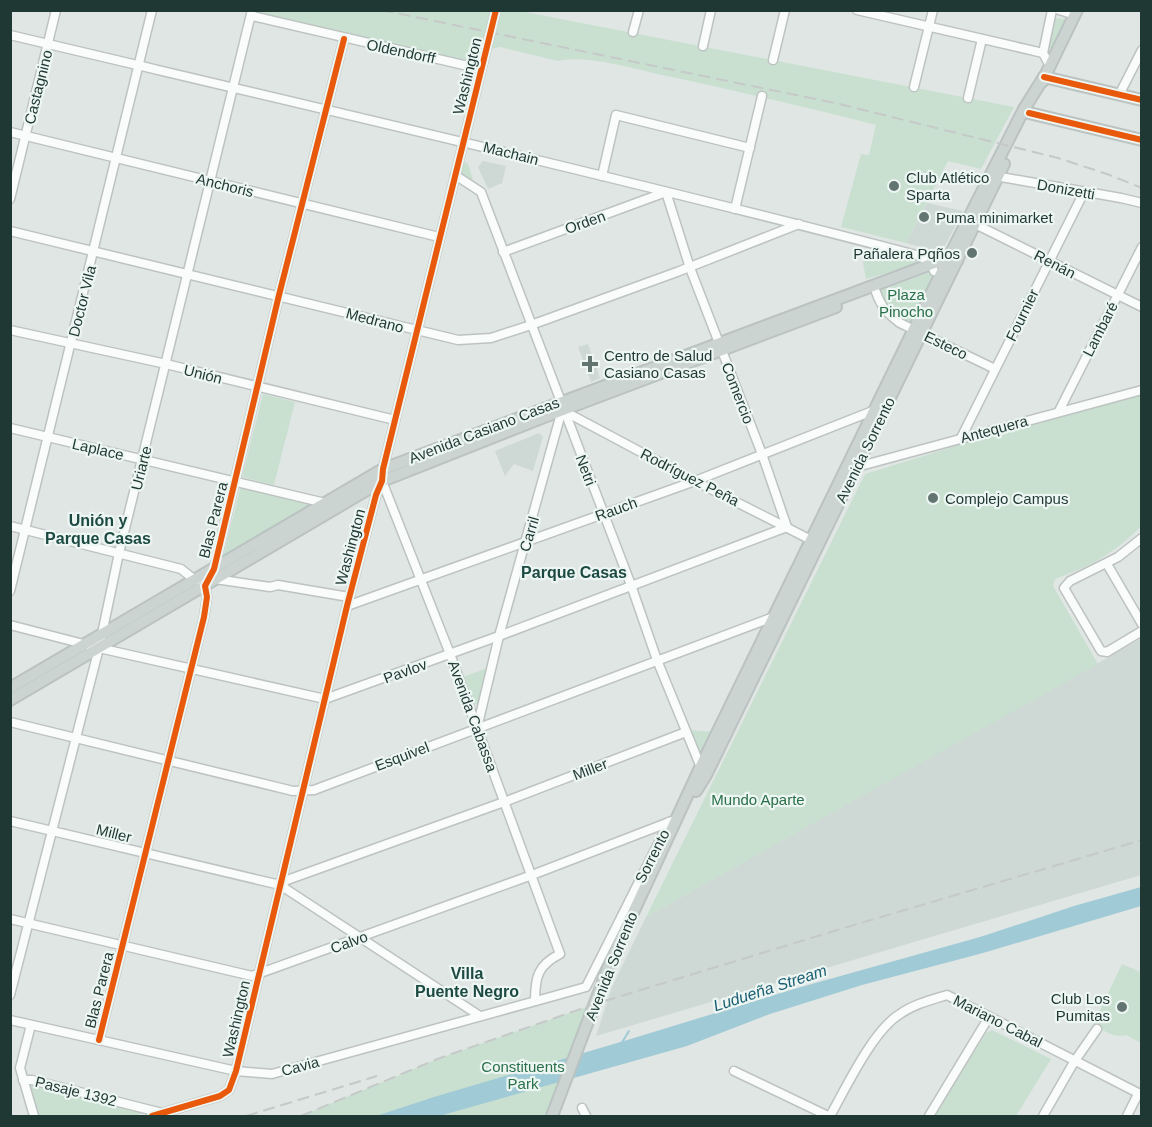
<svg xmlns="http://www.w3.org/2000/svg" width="1152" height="1127" font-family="Arial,sans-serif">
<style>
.built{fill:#ced8d4}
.green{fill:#c9e0d1}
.water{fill:#a0cad5}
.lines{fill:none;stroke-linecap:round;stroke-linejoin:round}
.stream{stroke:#a0cad5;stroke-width:2}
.minor-casing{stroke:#bdc3c1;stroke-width:11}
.major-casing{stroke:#bac3c1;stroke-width:14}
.minor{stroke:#fafbfb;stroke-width:8}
.major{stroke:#ccd4d2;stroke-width:10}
.rail{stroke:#c5c9c8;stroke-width:2;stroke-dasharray:12 6;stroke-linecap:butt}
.cycleway-casing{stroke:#edf6f2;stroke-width:10}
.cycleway{stroke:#e8590c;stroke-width:6}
.poi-dot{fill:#637571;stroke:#edf6f2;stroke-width:2}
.labels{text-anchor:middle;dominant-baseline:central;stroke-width:4.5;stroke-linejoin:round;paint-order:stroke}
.street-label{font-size:15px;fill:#1f3833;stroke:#edf6f2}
.poi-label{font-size:15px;fill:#1f3833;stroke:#edf6f2;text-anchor:start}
.park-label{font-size:15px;fill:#2a6f4a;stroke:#edf6f2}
.neighbourhood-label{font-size:16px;font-weight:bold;fill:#1c4a42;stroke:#edf6f2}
.water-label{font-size:16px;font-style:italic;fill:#1a5e73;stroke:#edf6f2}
</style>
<rect width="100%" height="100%" fill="#e0e6e4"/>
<g class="built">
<polygon points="483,161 506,166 502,183 488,189 478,167"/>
<polygon points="927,203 963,211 941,253 906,243"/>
<polygon points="588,344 600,378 591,382 578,347"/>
<polygon points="539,433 543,437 533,471 514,464 505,476 495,451"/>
<polygon points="1141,639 1141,875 596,1036 612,987 646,917"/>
</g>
<g class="green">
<path d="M 252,10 L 520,11 L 1014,107 L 981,169 L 948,161 L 906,243 L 841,227 L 861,154 L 869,155 L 876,125 C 802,106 728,89 653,73 C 628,67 583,55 558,61 L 500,47 L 486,50 L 481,69 L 252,16 Z"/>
<polygon points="1057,18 1064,19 1065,24 1051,49 1048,46 1053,22"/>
<polygon points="463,161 468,164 474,183 460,175"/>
<polygon points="865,252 924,262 866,279 863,263"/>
<polygon points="945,267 914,329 900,323 876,292"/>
<path d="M 1141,392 L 1141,526 C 1115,553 1091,566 1055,579 L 1053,586 L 1098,664 L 646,917 L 865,474 L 1053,416 Z"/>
<polygon points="263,394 295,402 274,485 242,477"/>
<polygon points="241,485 317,504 223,556"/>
<polygon points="487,668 478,703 474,705 463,677"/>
<polygon points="686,730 715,732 701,754 698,754"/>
<path d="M 1122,964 L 1141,972 L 1141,1043 L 1126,1035 C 1115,1039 1103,1030 1093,1025 Z"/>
<polygon points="595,1004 552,1116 301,1116 440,1058"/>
<polygon points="992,1030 1051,1059 1016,1116 934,1116 986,1033"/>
<polygon points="36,1085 142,1112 141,1114 134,1116 36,1116 29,1091 31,1086"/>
</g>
<polygon class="water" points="1141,887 1141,906 983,953 862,985 770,1014 687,1046 439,1116 376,1116 434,1097 634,1038 794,989 980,937 1074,906"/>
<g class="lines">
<polyline class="stream" points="621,1044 629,1031"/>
<g class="minor-casing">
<g id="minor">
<polyline points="857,10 1043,53"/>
<polyline points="1059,10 1075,15"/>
<polyline points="252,16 481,69"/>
<polyline points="633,32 639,10"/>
<path d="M 10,35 C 314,107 618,177 920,256 L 931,264 L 934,271"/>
<polyline points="703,46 711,10"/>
<polyline points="773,60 785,10"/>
<polyline points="1050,66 1043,53 1052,10"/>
<polyline points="914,87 933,10"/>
<polyline points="1119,95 1142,50"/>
<polyline points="968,98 982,39"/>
<polyline points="10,132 439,237"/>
<polyline points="455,175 481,192 631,585 657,660 702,770"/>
<polyline points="602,176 616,115 750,148"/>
<polyline points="995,176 1121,198 1142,203"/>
<polyline points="10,199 56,10"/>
<polyline points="735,209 762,96"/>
<polyline points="971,222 1142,307"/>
<polyline points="10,231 458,340 491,338 531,325 677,272 799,224"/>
<polyline points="503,252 666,192 690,268 762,454 787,527"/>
<path d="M 876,292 C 881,307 888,314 900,323 L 995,369"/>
<polyline points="10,330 166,364 395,420"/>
<polyline points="562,410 695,481 815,542"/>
<polyline points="1059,411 1142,247"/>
<polyline points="10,428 325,503"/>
<polyline points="961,438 1084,192"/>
<polyline points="853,468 1142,390"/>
<path d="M 382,481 L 450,654 L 560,954 C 538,965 535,977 535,1001"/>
<polyline points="10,526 181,569 195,580 199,580"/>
<polyline points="1142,538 1118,557 1070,581 1064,588 1101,651 1107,652 1142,631"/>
<polyline points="1107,564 1142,624"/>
<polyline points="215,579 270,587 278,585 349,597"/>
<polyline points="10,591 152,10"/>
<polyline points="347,606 695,481 875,410 878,411"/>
<polyline points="10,625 99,648 325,699 499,636 787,527"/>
<polyline points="10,722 293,791 314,790 776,616"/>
<polyline points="477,728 499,636 562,410"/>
<polyline points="10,821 276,884 504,802 686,732"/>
<polyline points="281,882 286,889 480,1016"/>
<polyline points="10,919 252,976 532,875 672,821"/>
<polyline points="10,995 99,648 119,553 252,10"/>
<polyline points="10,1020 236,1071 272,1074 554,996 586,987 669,822"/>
<polyline points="31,1025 20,1068 34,1116"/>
<polyline points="99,1040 204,617 207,597 205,586 214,569 279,295 344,39"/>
<polyline points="734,1071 828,1116"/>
<polyline points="23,1080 32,1080 162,1113"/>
<polyline points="582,1108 586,1116"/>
<polyline points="152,1116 220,1096 229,1090 236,1071 347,606 376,495 382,481 383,469 496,10"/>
<path d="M 830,1116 C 846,1088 873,1030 900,1014 C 914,1004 931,1000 947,995 L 1142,1095"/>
<polyline points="929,1116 989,1017"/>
<polyline points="1043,1116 1074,1062 1097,1029"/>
<polyline points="1127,1116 1138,1094"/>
</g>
</g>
<g class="major-casing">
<g id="major">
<polyline points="1044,77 1142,100"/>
<polyline points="1042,82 1077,10"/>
<polyline points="1024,109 1029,113 1142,140"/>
<polyline points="10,688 383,469 950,257 957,261"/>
<polyline points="10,700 382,481 544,417 836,307"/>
<polyline points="696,791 706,775 1004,164"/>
<polyline points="552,1116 612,958 700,768 952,251 1024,109 1044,77"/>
</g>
</g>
<use href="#minor" class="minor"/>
<use href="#major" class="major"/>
<g class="rail">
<polyline points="381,10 835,103 1058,158 1107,174 1142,188"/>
<polyline points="246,1116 377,1076"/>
<polyline points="301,1116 440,1058 595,1004 844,928 1142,840"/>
</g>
<g class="cycleway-casing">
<g id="cycleway">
<polyline points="1044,77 1142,100"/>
<polyline points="1029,113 1142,140"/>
<polyline points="99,1040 204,617 207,597 205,586 214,569 279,295 344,39"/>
<polyline points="152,1116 220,1096 229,1090 236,1071 347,606 376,495 382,481 383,469 496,10"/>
</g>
</g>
<use href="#cycleway" class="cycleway"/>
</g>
<g class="poi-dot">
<circle cx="894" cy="186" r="6"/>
<circle cx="924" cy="217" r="6"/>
<circle cx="972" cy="253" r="6"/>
<path d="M587 355h6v6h6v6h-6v6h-6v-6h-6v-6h6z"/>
<circle cx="933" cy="498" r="6"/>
<circle cx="1122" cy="1007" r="6"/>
</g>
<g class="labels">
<g class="street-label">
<text transform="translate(401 51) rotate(12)">Oldendorff</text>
<text transform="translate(467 76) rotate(-76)">Washington</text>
<text transform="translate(38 87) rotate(-76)">Castagnino</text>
<text transform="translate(511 153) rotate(14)">Machain</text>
<text transform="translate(225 185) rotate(14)">Anchoris</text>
<text transform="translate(1066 189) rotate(10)">Donizetti</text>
<text transform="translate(585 222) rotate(-20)">Orden</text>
<text transform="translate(1055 264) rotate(27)">Renán</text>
<text transform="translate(82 301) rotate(-76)">Doctor Vila</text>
<text transform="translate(1022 315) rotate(-64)">Fournier</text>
<text transform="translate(375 320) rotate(15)">Medrano</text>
<text transform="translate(1100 329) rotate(-63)">Lambaré</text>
<text transform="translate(946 345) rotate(26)">Esteco</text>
<text transform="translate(203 374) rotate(14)">Unión</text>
<text transform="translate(738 393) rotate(69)">Comercio</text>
<text transform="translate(994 429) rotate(-15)">Antequera</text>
<text transform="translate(484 430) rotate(-21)">Avenida Casiano Casas</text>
<text transform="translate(98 449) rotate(13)">Laplace</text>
<text transform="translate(865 450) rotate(-64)">Avenida Sorrento</text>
<text transform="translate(141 468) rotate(-76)">Uriarte</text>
<text transform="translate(586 470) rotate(69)">Netri</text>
<text transform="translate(690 477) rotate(27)">Rodríguez Peña</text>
<text transform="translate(616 509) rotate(-20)">Rauch</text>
<text transform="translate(213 520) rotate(-76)">Blas Parera</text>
<text transform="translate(529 534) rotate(-74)">Carril</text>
<text transform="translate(350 547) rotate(-75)">Washington</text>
<text transform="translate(405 671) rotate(-20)">Pavlov</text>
<text transform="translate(473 716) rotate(70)">Avenida Cabassa</text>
<text transform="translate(402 756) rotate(-21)">Esquivel</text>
<text transform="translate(590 769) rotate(-21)">Miller</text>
<text transform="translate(114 833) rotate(14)">Miller</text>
<text transform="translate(652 856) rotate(-63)">Sorrento</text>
<text transform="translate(349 942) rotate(-20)">Calvo</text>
<text transform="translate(611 966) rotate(-68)">Avenida Sorrento</text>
<text transform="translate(99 990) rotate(-76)">Blas Parera</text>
<text transform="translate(236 1019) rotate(-77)">Washington</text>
<text transform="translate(998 1021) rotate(27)">Mariano Cabal</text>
<text transform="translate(300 1066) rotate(-15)">Cavia</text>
<text transform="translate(76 1091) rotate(14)">Pasaje 1392</text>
</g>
<g class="poi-label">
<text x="906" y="177">Club Atlético<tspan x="906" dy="17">Sparta</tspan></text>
<text x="936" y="217">Puma minimarket</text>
<text x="960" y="253" text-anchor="end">Pañalera Pqños</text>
<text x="604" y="355">Centro de Salud<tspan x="604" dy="17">Casiano Casas</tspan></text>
<text x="945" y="498">Complejo Campus</text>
<text x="1110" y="998" text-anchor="end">Club Los<tspan x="1110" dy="17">Pumitas</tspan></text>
</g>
<g class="park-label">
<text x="906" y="294">Plaza<tspan x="906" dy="17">Pinocho</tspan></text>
<text x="758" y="799">Mundo Aparte</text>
<text x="523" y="1066">Constituents<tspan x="523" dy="17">Park</tspan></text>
</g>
<g class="neighbourhood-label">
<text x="98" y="520">Unión y<tspan x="98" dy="18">Parque Casas</tspan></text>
<text x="574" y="572">Parque Casas</text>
<text x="467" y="973">Villa<tspan x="467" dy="18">Puente Negro</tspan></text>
</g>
<g class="water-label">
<text transform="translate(770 988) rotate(-18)">Ludueña Stream</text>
</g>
</g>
<rect width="1152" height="1127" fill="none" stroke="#1f3833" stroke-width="24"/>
</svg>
